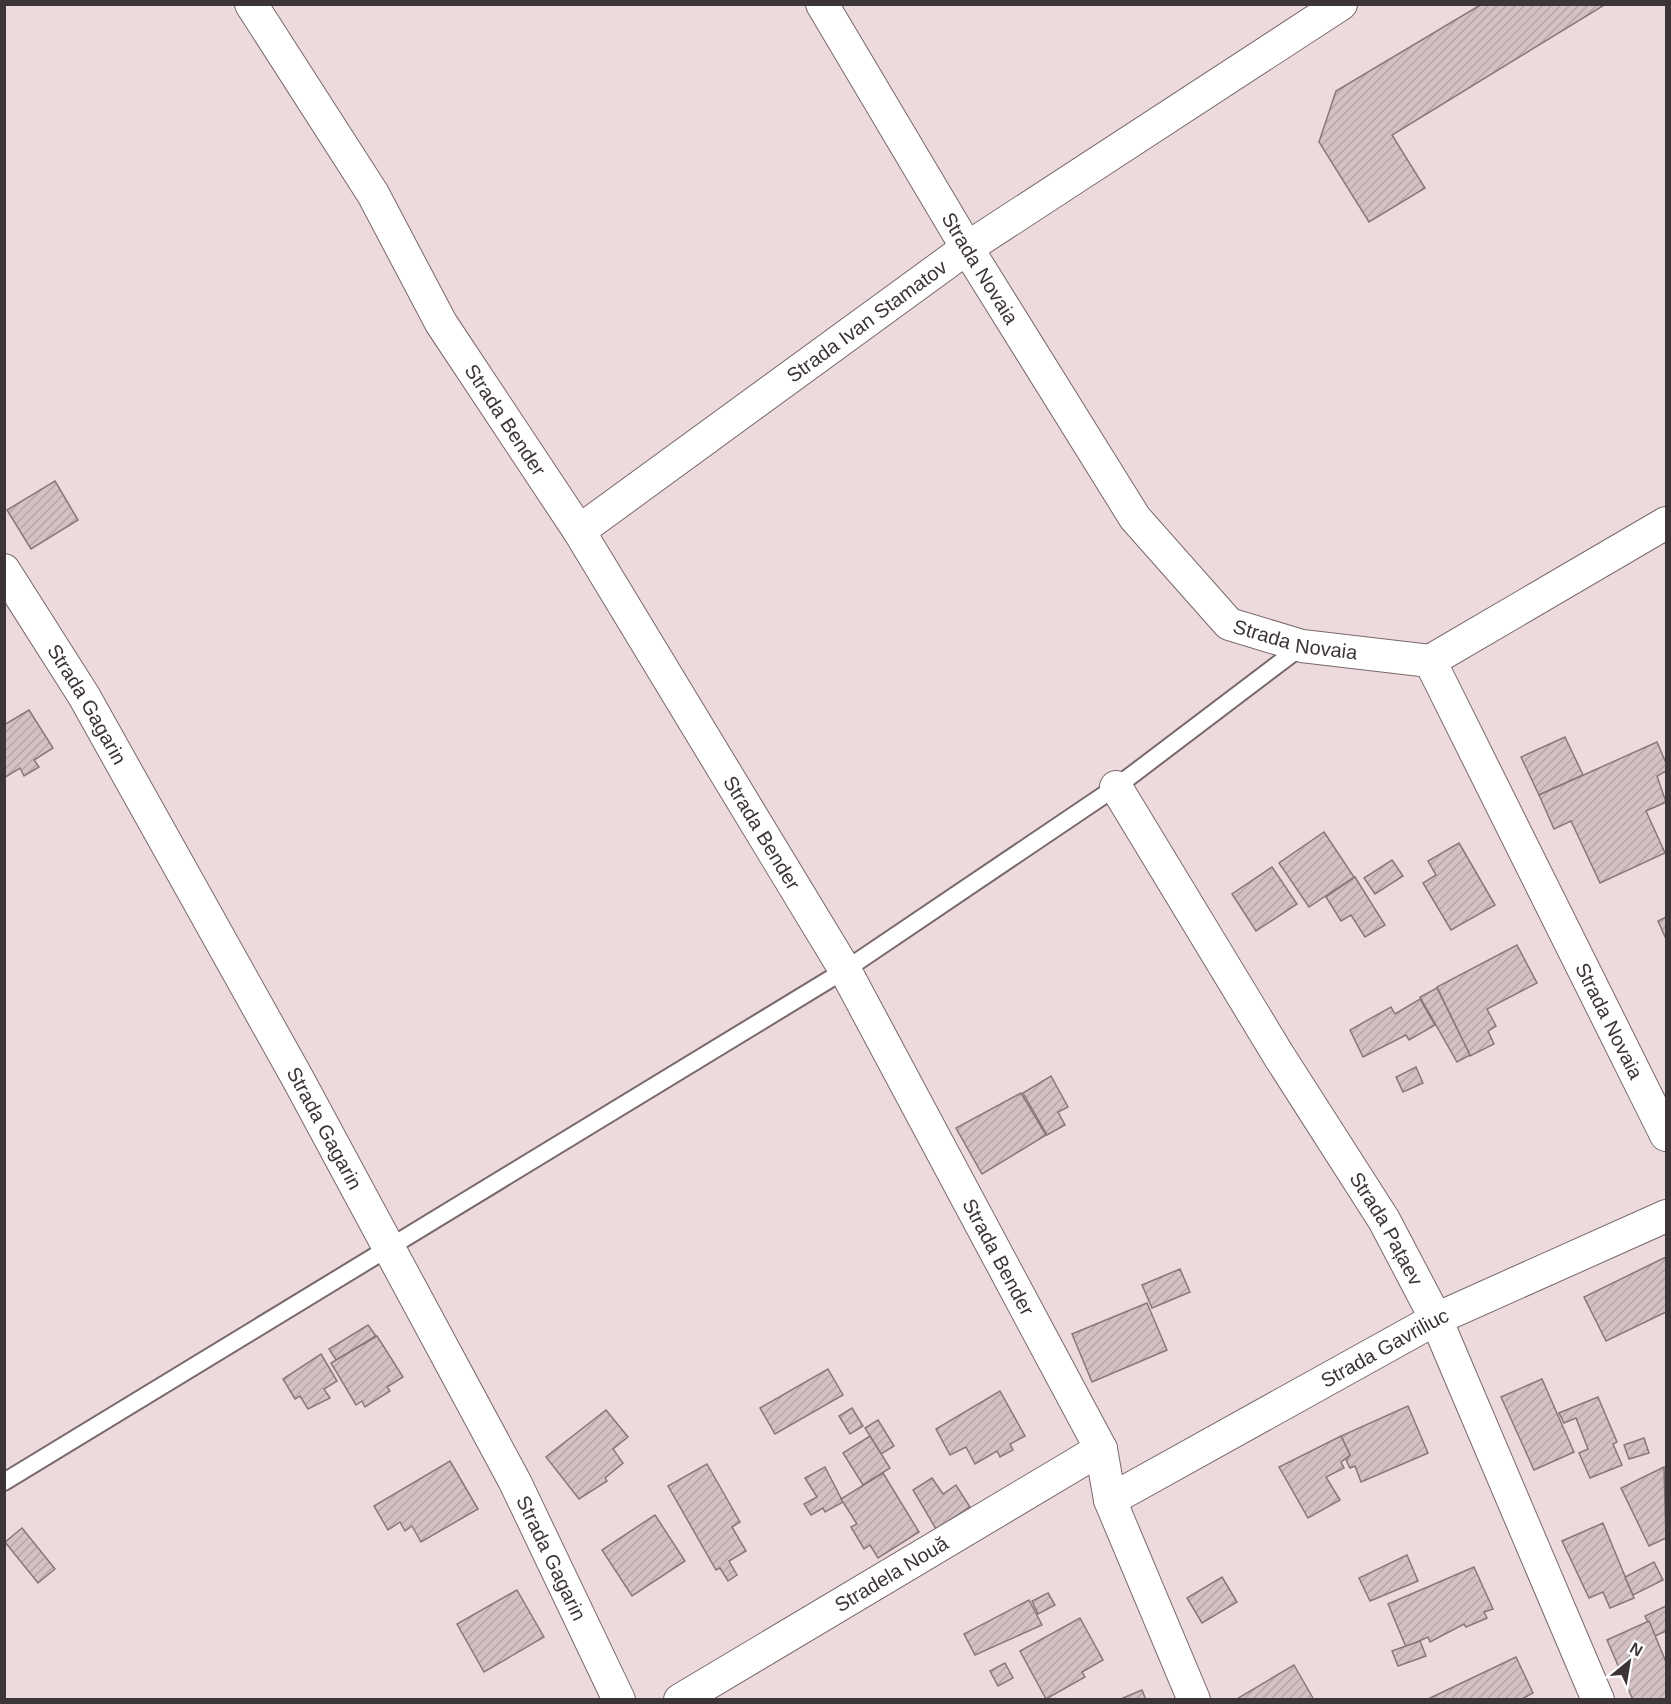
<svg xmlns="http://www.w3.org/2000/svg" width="1671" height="1704" font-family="Helvetica,sans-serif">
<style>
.building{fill:url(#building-hatch);stroke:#89787a;stroke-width:1.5}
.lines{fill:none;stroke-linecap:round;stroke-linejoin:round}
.lane-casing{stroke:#79686b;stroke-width:20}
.street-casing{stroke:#79686b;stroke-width:34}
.lane{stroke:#fff;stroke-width:16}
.street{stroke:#fff;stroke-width:32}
.labels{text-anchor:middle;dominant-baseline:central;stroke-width:5;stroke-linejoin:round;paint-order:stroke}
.street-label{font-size:20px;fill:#3c3436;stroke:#fff}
</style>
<defs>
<pattern id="building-hatch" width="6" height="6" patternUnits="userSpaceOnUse" patternTransform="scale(1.5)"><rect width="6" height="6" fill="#d3c1c4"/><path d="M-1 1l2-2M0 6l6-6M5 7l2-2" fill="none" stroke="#b6a6a9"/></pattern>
</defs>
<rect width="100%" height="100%" fill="#eddadd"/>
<g class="building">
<polygon points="1482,4 1606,4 1392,135 1425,188 1369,222 1319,142 1336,91"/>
<polygon points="55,481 78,520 31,549 7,510"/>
<polygon points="29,710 53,748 34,760 39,767 24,776 20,768 4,778 4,725"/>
<polygon points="1565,737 1583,775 1539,795 1521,757"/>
<polygon points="1657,742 1666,763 1666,771 1657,776 1666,802 1646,811 1665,853 1600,883 1571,821 1554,829 1539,795"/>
<polygon points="1324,832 1354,877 1309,907 1279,863"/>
<polygon points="1459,843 1495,905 1451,930 1423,883 1436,875 1428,861"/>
<polygon points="1392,860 1403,876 1375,894 1364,878"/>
<polygon points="1272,867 1297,904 1256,931 1232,894"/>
<polygon points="1355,877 1385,925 1365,937 1351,915 1341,921 1326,897"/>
<polygon points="1666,917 1666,939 1658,921"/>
<polygon points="1517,945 1537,983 1487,1009 1496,1026 1488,1031 1494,1044 1470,1056 1437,987"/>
<polygon points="1437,988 1470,1055 1457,1062 1420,997"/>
<polygon points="1420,999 1435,1025 1409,1040 1406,1035 1363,1057 1350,1030 1391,1007 1395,1014"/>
<polygon points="1416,1067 1423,1083 1403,1092 1396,1077"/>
<polygon points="1051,1076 1068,1107 1058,1112 1065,1125 1047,1135 1023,1093"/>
<polygon points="1021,1093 1046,1135 982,1174 956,1128"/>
<polygon points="1666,1257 1666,1312 1606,1341 1584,1297"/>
<polygon points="1180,1269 1190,1292 1152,1308 1142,1285"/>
<polygon points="1147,1303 1167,1350 1092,1382 1072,1334"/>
<polygon points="368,1325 376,1336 336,1360 329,1349"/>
<polygon points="377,1336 403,1377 387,1387 390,1391 365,1407 362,1401 356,1405 331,1363"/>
<polygon points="321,1354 337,1381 324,1389 330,1398 308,1409 300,1396 295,1399 283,1379"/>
<polygon points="828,1369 843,1395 775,1434 760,1408"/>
<polygon points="1542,1379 1574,1452 1534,1470 1501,1397"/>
<polygon points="1000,1391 1025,1436 1010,1444 1013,1450 1000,1457 997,1451 975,1464 966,1447 950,1455 936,1429"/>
<polygon points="1598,1397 1617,1442 1613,1444 1622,1465 1590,1478 1579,1453 1588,1449 1576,1418 1564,1423 1559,1413"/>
<polygon points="1408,1406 1428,1453 1361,1482 1355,1466 1350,1468 1346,1460 1350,1455 1341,1436"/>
<polygon points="852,1408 863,1426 850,1434 839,1416"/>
<polygon points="606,1410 628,1437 613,1449 623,1463 605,1478 607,1481 579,1499 546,1457"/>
<polygon points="878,1420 894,1446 881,1454 865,1428"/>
<polygon points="870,1436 890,1468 863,1485 843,1453"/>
<polygon points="1341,1436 1350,1455 1341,1462 1344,1468 1326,1477 1340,1500 1308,1518 1279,1467"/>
<polygon points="1644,1438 1649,1453 1629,1459 1624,1445"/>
<polygon points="450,1461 478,1509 421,1542 412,1526 405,1531 400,1522 388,1530 374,1506"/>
<polygon points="707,1464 740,1522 732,1527 746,1551 729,1561 737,1575 728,1581 720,1568 716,1570 668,1486"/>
<polygon points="825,1467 843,1502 825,1512 823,1508 811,1515 804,1504 817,1497 805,1478"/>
<polygon points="1664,1467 1666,1538 1649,1546 1621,1488"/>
<polygon points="883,1473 919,1532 878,1558 870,1545 864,1549 851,1527 857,1524 841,1499"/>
<polygon points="932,1478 943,1494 956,1485 970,1507 936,1529 913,1490"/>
<polygon points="655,1515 685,1561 632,1596 602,1550"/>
<polygon points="1603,1523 1634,1598 1610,1608 1603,1592 1589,1598 1562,1541"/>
<polygon points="22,1528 55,1569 38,1583 5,1542"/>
<polygon points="1407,1555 1418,1581 1370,1601 1359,1578"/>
<polygon points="1654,1562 1663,1580 1633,1595 1625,1577"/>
<polygon points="1474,1567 1493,1609 1484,1612 1487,1618 1466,1627 1464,1624 1430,1642 1428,1637 1406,1647 1388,1604"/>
<polygon points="1222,1577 1237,1602 1202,1623 1187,1598"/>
<polygon points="517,1590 544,1637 484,1672 457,1624"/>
<polygon points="1048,1593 1055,1605 1038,1614 1032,1601"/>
<polygon points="1029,1600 1042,1625 975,1655 964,1634"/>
<polygon points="1666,1606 1666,1631 1655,1636 1645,1616"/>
<polygon points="1080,1618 1103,1660 1082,1672 1085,1677 1046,1699 1020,1651"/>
<polygon points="1649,1621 1666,1662 1666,1700 1633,1700 1607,1640"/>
<polygon points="1420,1641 1426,1656 1398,1666 1392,1651"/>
<polygon points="1516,1657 1533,1693 1520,1700 1426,1700"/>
<polygon points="1005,1663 1013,1678 998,1686 990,1671"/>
<polygon points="1294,1665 1314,1700 1235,1700"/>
<polygon points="1142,1690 1146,1700 1124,1700 1123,1698"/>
</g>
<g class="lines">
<g class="lane-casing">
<polyline id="lane" points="4,1482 845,970 1116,787 1302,646"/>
</g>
<g class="street-casing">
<g id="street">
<path id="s1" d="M 251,4 L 373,194 L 441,323 L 579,531 L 845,970 L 1101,1449 L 1110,1500 L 1194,1700"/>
<path id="s2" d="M 822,4 L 967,248 L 1135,518 L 1229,624 L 1302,646 L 1430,661"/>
<path id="s3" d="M 579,531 L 967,248 L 1341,4"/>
<path id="s4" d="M 4,570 L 84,696 L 298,1079 L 515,1482 L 619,1700"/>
<path id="s5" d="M 1430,661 L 1666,1135"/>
<polyline points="1430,661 1666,523"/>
<path id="s6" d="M 1116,787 L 1279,1056 L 1384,1220 L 1436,1319 L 1598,1700"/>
<path id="s7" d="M 1110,1500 L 1436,1319 L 1666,1216"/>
<path id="s8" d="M 680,1700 L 1101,1449"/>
</g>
</g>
<use href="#lane" class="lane"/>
<use href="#street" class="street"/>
</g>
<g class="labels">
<g class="street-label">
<text stroke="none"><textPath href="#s2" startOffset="308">Strada Novaia</textPath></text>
<text stroke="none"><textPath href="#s3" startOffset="356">Strada Ivan Stamatov</textPath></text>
<text stroke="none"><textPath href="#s1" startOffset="488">Strada Bender</textPath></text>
<text stroke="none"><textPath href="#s2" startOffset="812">Strada Novaia</textPath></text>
<text stroke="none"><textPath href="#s4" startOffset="158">Strada Gagarin</textPath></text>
<text stroke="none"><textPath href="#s1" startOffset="974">Strada Bender</textPath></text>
<text stroke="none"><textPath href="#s5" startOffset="402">Strada Novaia</textPath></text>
<text stroke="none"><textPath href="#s4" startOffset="644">Strada Gagarin</textPath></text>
<text stroke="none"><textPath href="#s6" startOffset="518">Strada Pațaev</textPath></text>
<text stroke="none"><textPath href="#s1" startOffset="1460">Strada Bender</textPath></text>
<text stroke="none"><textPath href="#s7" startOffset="314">Strada Gavriliuc</textPath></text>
<text stroke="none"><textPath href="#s4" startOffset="1130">Strada Gagarin</textPath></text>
<text stroke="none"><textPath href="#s8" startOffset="246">Stradela Nouă</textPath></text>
</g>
</g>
<rect width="1671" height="1704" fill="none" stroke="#3c3436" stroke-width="12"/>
<g transform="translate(1629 1662) rotate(30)" stroke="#ffffff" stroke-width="4.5" paint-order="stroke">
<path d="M0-4.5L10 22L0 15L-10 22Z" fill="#3c3436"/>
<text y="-9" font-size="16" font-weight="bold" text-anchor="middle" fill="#3c3436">N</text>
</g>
</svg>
